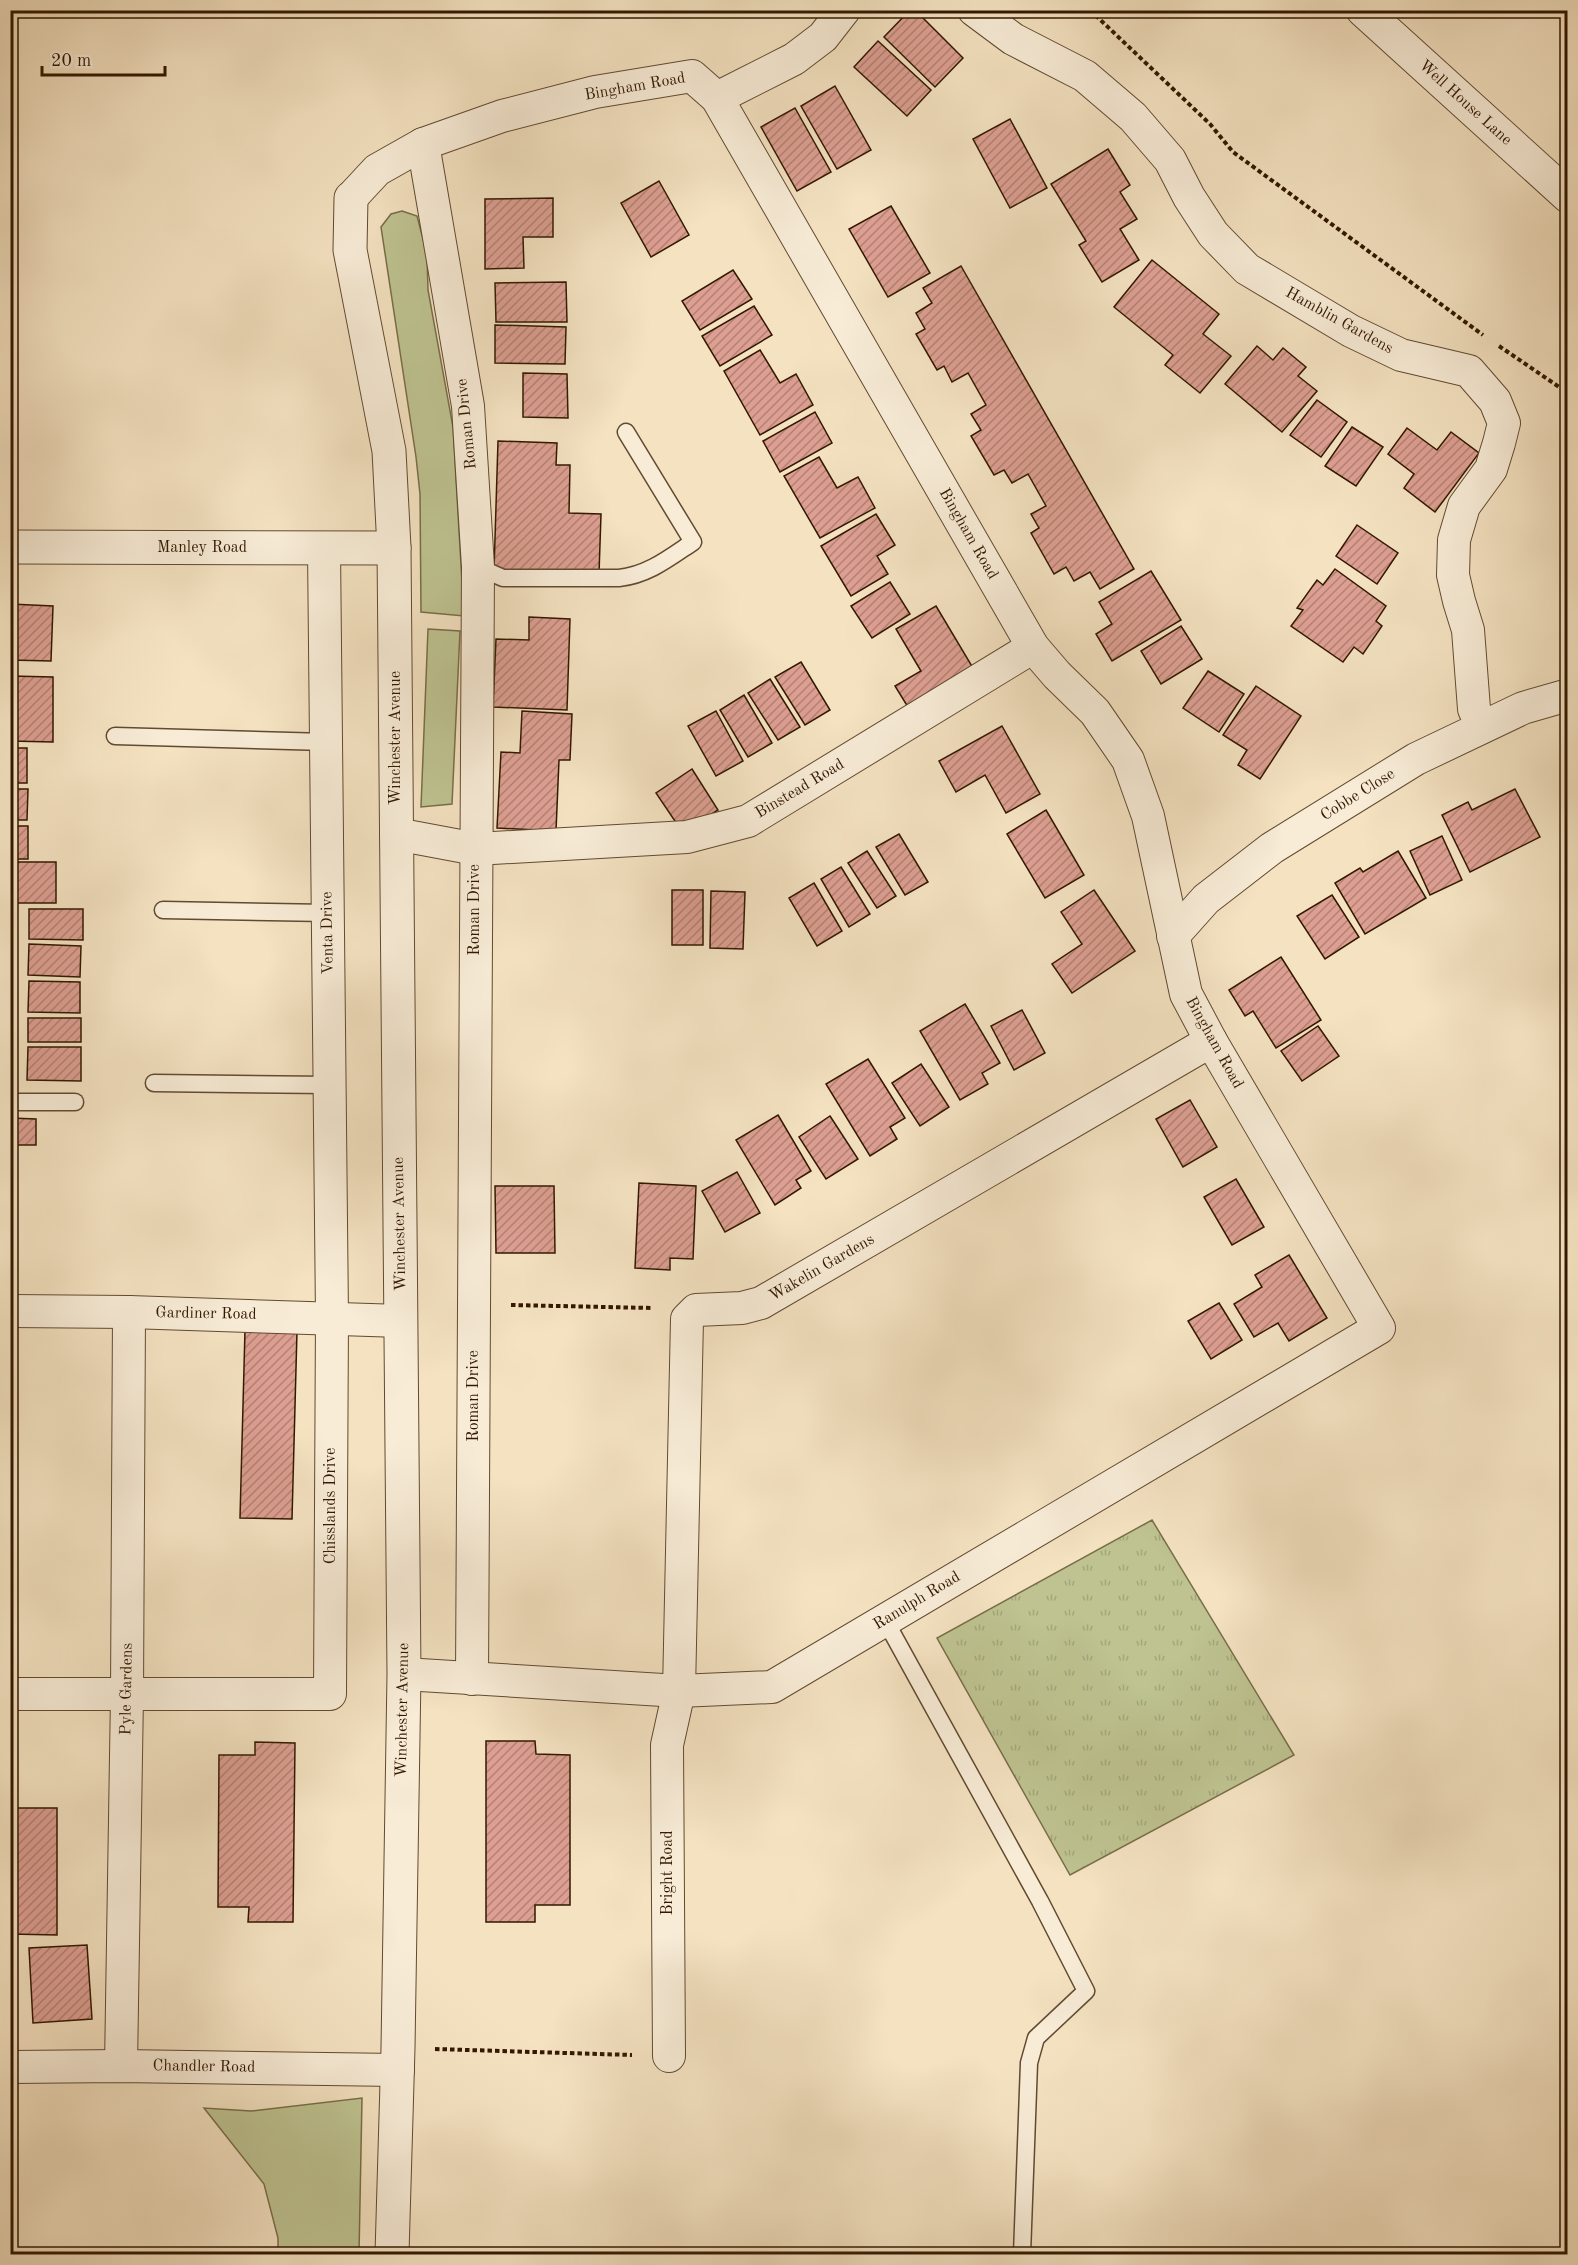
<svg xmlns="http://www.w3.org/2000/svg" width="1578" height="2265" font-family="'Old Standard TT',serif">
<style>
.grass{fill:#bec391;stroke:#786e48;stroke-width:1.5}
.park{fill:url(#park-tufts);stroke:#786e48;stroke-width:1.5}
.building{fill:url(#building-hatch);stroke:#321800;stroke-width:1.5}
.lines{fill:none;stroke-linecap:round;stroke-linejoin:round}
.service-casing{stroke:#624a30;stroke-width:19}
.minor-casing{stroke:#624a30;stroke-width:34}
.tertiary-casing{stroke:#624a30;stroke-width:35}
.path{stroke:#321800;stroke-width:4;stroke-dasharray:4.5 3;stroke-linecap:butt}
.service{stroke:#f8ecd7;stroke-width:16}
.minor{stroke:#f8ecd7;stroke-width:32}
.tertiary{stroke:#f8ecd7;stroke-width:33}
.labels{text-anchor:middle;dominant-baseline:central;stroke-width:5;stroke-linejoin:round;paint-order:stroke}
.street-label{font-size:16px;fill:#321800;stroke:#f8ecd7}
</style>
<defs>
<pattern id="park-tufts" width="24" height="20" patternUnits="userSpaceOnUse" patternTransform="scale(1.5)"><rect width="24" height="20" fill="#bec391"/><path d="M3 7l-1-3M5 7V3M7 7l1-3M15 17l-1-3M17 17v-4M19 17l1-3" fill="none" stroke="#a4a77b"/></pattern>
<pattern id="building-hatch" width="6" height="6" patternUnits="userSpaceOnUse" patternTransform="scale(1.5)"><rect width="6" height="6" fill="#dd9f92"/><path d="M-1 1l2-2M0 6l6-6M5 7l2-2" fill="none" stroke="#b48175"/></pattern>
</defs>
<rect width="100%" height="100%" fill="#f4e2c1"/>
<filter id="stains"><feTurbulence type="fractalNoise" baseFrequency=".00333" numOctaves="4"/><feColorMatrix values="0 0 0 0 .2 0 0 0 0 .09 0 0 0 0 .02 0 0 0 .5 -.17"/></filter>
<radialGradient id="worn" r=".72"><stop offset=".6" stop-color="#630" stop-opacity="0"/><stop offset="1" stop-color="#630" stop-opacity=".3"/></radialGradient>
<g class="grass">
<polygon points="402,211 417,216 427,254 428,290 453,427 464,616 421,612 420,494 416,457 381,227 391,214"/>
<polygon points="428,629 460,631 452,804 421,807"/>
<polygon points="362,2098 359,2254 278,2254 278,2238 264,2184 204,2108 251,2111"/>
</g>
<polygon class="park" points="1152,1520 1294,1755 1070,1875 937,1638"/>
<g class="building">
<polygon points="910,10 915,10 963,58 935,87 884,37"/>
<polygon points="878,41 931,90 907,116 854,67"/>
<polygon points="835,86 871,150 837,169 801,106"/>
<polygon points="795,108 831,172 797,191 761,127"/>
<polygon points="1010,119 1047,188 1010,208 973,139"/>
<polygon points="1108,149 1130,185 1120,192 1137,219 1120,229 1139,260 1102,282 1079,245 1086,241 1051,184"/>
<polygon points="659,181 689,235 651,257 621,203"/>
<polygon points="553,198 553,237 523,237 524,268 485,269 485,199"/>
<polygon points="891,206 930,273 888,297 849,229"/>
<polygon points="1152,260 1219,314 1203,334 1231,356 1200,393 1165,365 1173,355 1114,307"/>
<polygon points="961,266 1134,569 1100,589 1090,572 1074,581 1066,567 1054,574 1031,533 1039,528 1031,514 1046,506 1028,474 1012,483 1004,470 994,475 971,436 981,430 971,414 986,405 968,373 952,382 944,366 937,370 916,334 925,329 916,313 932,303 923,288"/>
<polygon points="733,270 752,299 700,330 682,301"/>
<polygon points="566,282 567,322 496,322 495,283"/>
<polygon points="754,306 772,335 720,366 702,336"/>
<polygon points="495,325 566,327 565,364 495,363"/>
<polygon points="1257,346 1273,360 1283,348 1306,367 1298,376 1317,391 1282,432 1225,384"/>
<polygon points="760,350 780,383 796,374 813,405 760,435 724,371"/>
<polygon points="523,373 567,374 568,418 523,417"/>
<polygon points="1317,400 1347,422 1321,457 1290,435"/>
<polygon points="815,412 832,443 780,472 763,441"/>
<polygon points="1352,427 1383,447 1356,486 1325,466"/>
<polygon points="1407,428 1437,450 1451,432 1479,453 1435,512 1404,488 1414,474 1388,454"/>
<polygon points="498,441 557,443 556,465 570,465 569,513 601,514 599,574 494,571"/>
<polygon points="819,457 837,488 858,477 875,508 820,538 784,476"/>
<polygon points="876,514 895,545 877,556 888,574 851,596 821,546"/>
<polygon points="1357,525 1398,553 1377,584 1336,556"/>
<polygon points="1335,569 1386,606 1376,621 1382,626 1363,654 1354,647 1343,662 1291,626 1303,610 1297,608 1317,580 1323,585"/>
<polygon points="1151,571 1181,620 1112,661 1096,634 1112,624 1099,602"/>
<polygon points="890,582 910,614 872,638 851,606"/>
<polygon points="10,604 53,606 51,661 10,660"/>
<polygon points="936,606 976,673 911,712 895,686 921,671 896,629"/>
<polygon points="529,617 570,619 567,710 493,707 496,639 529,640"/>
<polygon points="1181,626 1202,659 1161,684 1141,651"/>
<polygon points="801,662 830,710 805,725 775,677"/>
<polygon points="1208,671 1244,694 1219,732 1183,708"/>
<polygon points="10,676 53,677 53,742 10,741"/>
<polygon points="770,679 800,727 778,740 748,693"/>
<polygon points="1256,686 1301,716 1260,779 1238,765 1247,750 1223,735"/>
<polygon points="744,695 772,743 748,757 720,710"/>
<polygon points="522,711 572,714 570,760 559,760 556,831 497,828 501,752 520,753"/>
<polygon points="716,711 743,761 716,776 688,726"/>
<polygon points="1002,726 1040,794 1006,813 985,775 956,792 939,761"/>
<rect x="10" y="748" width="17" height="35"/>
<polygon points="692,769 718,810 683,833 656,793"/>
<polygon points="10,789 28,789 27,820 10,820"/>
<polygon points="1515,789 1540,837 1470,872 1442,815 1468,802 1472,810"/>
<polygon points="1046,810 1084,875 1045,898 1007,834"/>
<rect x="10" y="826" width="18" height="33"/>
<polygon points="899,834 928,882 905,895 876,847"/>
<polygon points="1442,836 1462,880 1430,895 1410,851"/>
<polygon points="867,851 896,896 877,908 848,863"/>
<polygon points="1398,851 1426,898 1365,934 1335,883 1360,868 1363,872"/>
<polygon points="10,862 56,862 56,903 11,903"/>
<polygon points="841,867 870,914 849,927 821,879"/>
<polygon points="814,883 842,931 817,946 789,898"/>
<rect x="672" y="890" width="31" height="55"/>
<polygon points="1094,890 1135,951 1072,993 1052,964 1082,944 1061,912"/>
<polygon points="711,891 745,892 743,949 710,948"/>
<polygon points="1332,895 1359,937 1325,959 1297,916"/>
<polygon points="29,909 83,909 83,940 29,939"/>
<polygon points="29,944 81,946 80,977 28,975"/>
<polygon points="1281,957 1321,1020 1276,1048 1253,1011 1245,1016 1229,990"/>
<polygon points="29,981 80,982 80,1013 28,1012"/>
<polygon points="965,1004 1000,1063 982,1073 988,1084 960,1100 920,1031"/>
<polygon points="1022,1010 1045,1053 1014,1070 991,1026"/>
<rect x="28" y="1018" width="53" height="24"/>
<polygon points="1318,1026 1339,1056 1302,1081 1281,1051"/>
<polygon points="28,1047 81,1047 81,1081 27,1080"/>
<polygon points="868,1059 905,1118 890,1127 897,1139 870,1156 826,1084"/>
<polygon points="921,1064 949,1107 920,1126 892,1083"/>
<polygon points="1190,1100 1217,1147 1183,1167 1156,1119"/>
<polygon points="778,1115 811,1171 796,1180 801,1188 775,1205 736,1140"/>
<polygon points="830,1116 858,1159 826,1179 799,1137"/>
<polygon points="10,1118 36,1119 36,1145 10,1145"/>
<polygon points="737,1172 760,1213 725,1232 702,1191"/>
<polygon points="1236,1179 1264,1227 1232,1245 1204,1197"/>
<polygon points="639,1183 696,1186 693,1259 670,1258 670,1270 635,1268"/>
<polygon points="495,1186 554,1186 555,1253 496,1253"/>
<polygon points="1289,1255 1327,1318 1289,1341 1278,1323 1254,1337 1234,1304 1262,1287 1255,1275"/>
<polygon points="1219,1303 1242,1340 1211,1359 1188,1321"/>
<polygon points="245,1330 297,1331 292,1519 240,1518"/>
<polygon points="486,1741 535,1741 536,1754 570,1755 570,1905 535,1905 535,1922 486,1922"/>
<polygon points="255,1742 295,1743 293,1922 248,1922 249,1907 218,1907 219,1755 255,1755"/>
<polygon points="10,1808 57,1808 57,1935 10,1934"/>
<polygon points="87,1945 92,2019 33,2023 29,1948"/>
</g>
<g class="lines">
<g class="service-casing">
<g id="service">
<path d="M 478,567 L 503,578 L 619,578 C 648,575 669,558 693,542 L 626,432"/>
<polyline points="115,736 326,742"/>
<polyline points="163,910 328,913"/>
<polyline points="154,1083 329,1085"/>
<polyline points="10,1102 75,1102"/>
<polyline points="885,1620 1040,1901 1086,1991 1036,2038 1029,2063 1022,2254"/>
</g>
</g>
<g class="minor-casing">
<g id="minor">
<polyline points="974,10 1013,39 1085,76 1133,117 1170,160 1189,197 1213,234 1247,269 1351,331 1401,355 1469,371 1495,401 1504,423 1499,443 1491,469 1464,506 1454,540 1453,575 1459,601 1468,630 1474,709 1482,727"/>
<polyline points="717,98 794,59 823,37 844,10"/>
<polyline points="423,144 468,406 478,567 472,1679"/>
<polyline points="351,198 377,170 423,144 502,116 595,92 692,76 717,98 1033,647 1057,675 1095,712 1128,760 1148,816 1186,994 1211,1041 1379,1328 772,1687 679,1691 404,1674"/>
<polyline points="396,834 476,849 687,837 748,821 1033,647"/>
<polyline points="1173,936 1206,899 1272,848 1416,759 1523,708 1568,695"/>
<polyline points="10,1311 129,1312 401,1321"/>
<polyline points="10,1694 330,1694 332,1317 324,549"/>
<polyline points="669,2056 667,1745 679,1691 687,1319 696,1310 742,1308 761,1303 1211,1041"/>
<polyline points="121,2066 127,1695 129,1312"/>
<polyline points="10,2067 121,2066 398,2070"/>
</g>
</g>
<g class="tertiary-casing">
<g id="tertiary">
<polyline points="1363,10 1568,196"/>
<polyline points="351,198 350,250 389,451 394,548 404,1674 398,2048 392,2254"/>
<polyline points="10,547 394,548"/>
</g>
</g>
<g class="path">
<polyline points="1090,10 1210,124 1233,152 1483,335"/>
<polyline points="1499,346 1568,393"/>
<polyline points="511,1305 653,1308"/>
<polyline points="435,2049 632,2055"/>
</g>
<use href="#service" class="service"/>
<use href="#minor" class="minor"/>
<use href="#tertiary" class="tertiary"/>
</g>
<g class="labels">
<g class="street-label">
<text transform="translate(635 87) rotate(-10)">Bingham Road</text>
<text transform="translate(1465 103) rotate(42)">Well House Lane</text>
<text transform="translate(1339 321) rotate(29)">Hamblin Gardens</text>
<text transform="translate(467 424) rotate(-96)">Roman Drive</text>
<text transform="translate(968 534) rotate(60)">Bingham Road</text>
<text x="202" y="548">Manley Road</text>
<text transform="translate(396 738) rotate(-90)">Winchester Avenue</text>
<text transform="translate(800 789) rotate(-31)">Binstead Road</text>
<text transform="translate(1358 795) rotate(-32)">Cobbe Close</text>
<text transform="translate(475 910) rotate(-90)">Roman Drive</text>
<text transform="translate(328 933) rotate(-91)">Venta Drive</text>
<text transform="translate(1214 1043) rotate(61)">Bingham Road</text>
<text transform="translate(400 1224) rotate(-91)">Winchester Avenue</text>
<text transform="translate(822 1268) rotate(-30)">Wakelin Gardens</text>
<text transform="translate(206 1314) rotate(1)">Gardiner Road</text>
<text transform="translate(474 1396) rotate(-90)">Roman Drive</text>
<text transform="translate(331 1506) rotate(-90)">Chisslands Drive</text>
<text transform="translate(917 1601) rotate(-31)">Ranulph Road</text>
<text transform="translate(127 1689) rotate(-89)">Pyle Gardens</text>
<text transform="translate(403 1710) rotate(-89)">Winchester Avenue</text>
<text transform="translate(668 1873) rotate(-90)">Bright Road</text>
<text transform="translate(204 2067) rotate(1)">Chandler Road</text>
</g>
</g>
<rect width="1578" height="2265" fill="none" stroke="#f4e2c1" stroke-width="36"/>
<rect x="12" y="12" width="1554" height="2241" fill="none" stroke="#321800" stroke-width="3"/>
<rect x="18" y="18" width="1542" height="2229" fill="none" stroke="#321800" stroke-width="1.5"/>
<path d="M42 66v9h123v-9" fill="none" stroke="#321800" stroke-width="3"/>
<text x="51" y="66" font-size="18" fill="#321800" stroke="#f8ecd7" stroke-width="4.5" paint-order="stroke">20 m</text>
<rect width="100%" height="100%" filter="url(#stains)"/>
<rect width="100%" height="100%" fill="url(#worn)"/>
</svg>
